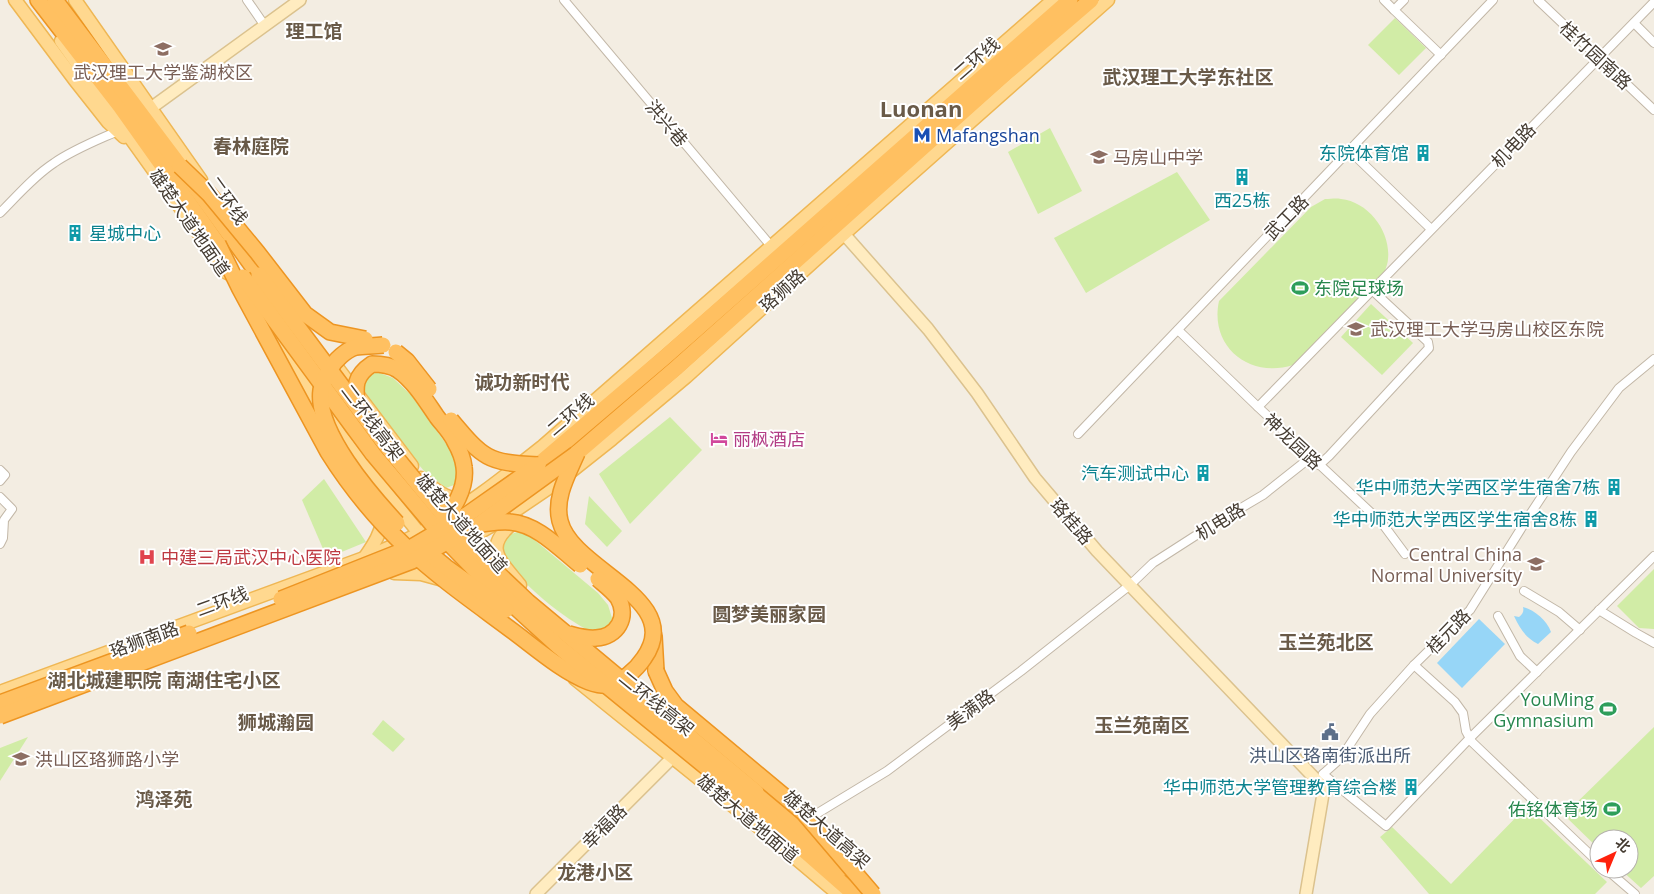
<svg xmlns="http://www.w3.org/2000/svg" width="1654" height="894" font-family="'Open Sans','Noto Sans SC',sans-serif">
<style>
.green{fill:#d1eca6}
.water{fill:#97d6f7}
.lines{fill:none;stroke-linecap:round;stroke-linejoin:round}
.street-casing{stroke:#c2b7a7;stroke-width:10}
.secondary-casing{stroke:#dbc28e;stroke-width:14}
.primary-casing{stroke:#efb754;stroke-width:15}
.highway-casing{stroke:#ed9522;stroke-width:18}
.street{stroke:#fff;stroke-width:8}
.secondary{stroke:#ffecc0;stroke-width:11}
.primary{stroke:#ffd88f;stroke-width:12}
.highway{stroke:#ffc061;stroke-width:15}
.highway-bridge-casing{stroke:#ed9522;stroke-width:18;stroke-linecap:butt}
.highway-bridge{stroke:#ffc061;stroke-width:15}
.labels{text-anchor:middle;dominant-baseline:central;stroke-width:4;stroke-linejoin:round;paint-order:stroke}
.street-label{font-size:18px;fill:#453c32;stroke:#fff}
.education-label{font-size:18px;fill:#785e54;stroke:#fff;text-anchor:start}
.transit-label{font-size:18px;fill:#164399;stroke:#fff;text-anchor:start}
.culture-label{font-size:18px;fill:#0d838f;stroke:#fff;text-anchor:end}
.leisure-label{font-size:18px;fill:#27864d;stroke:#fff;text-anchor:end}
.hotel-label{font-size:18px;fill:#b23c85;stroke:#fff;text-anchor:start}
.health-label{font-size:18px;fill:#be3a42;stroke:#fff;text-anchor:start}
.service-label{font-size:18px;fill:#4e5e75;stroke:#fff}
.neighbourhood-label{font-size:19px;font-weight:bold;fill:#695a48;stroke:#fff}
.district-label{font-size:22px;font-weight:bold;fill:#695a48;stroke:#fff}
</style>
<rect width="100%" height="100%" fill="#f3ede2"/>
<g class="green">
<polygon points="1395,18 1426,48 1399,75 1368,45"/>
<polygon points="1050,128 1082,191 1038,214 1008,152"/>
<polygon points="1177,172 1210,220 1086,293 1054,238"/>
<path d="M 1325,199 C 1331,199 1336,198 1341,199 C 1369,202 1391,232 1388,259 C 1388,263 1386,267 1385,271 L 1293,365 C 1250,379 1209,347 1219,301 L 1311,207 Z"/>
<polygon points="1371,304 1413,343 1382,375 1341,337"/>
<polygon points="377,372 393,378 411,395 452,452 458,473 454,485 446,488 424,471 392,432 369,402 365,392 365,382 369,376"/>
<polygon points="670,417 702,450 630,524 599,474"/>
<polygon points="324,479 366,542 327,558 302,500"/>
<polygon points="589,496 622,531 607,547 585,524"/>
<path d="M 518,532 L 531,537 L 598,593 L 608,605 L 612,618 L 609,627 C 603,631 598,633 591,631 C 570,625 464,544 518,532 Z"/>
<polygon points="1654,569 1654,629 1639,628 1617,606"/>
<polygon points="383,720 405,739 393,752 372,734"/>
<polygon points="1654,727 1654,876 1641,888 1620,869 1629,869 1629,839 1599,839 1599,849 1564,815"/>
<polygon points="28,737 0,781 0,748"/>
<polygon points="1527,806 1607,882 1595,894 1429,894 1380,837 1392,827 1451,884"/>
</g>
<g class="water">
<path d="M 1523,607 C 1534,610 1547,620 1551,632 L 1538,644 C 1526,638 1520,629 1514,616 L 1519,617 C 1523,614 1524,611 1523,607 Z"/>
<polygon points="1479,619 1505,644 1462,688 1437,663"/>
</g>
<g class="lines">
<g class="street-casing">
<g id="street">
<polyline points="247,0 265,26"/>
<polyline points="564,0 771,246"/>
<polyline points="1384,0 1394,10"/>
<polyline points="1404,0 1394,10 1441,55"/>
<polyline points="1538,0 1654,110"/>
<polyline points="1634,23 1654,43"/>
<polyline points="1349,150 1431,229"/>
<path d="M 0,213 C 17,196 34,176 54,163 C 74,149 98,140 120,130"/>
<polyline points="1178,330 1258,407 1382,523 1405,554"/>
<polyline points="1258,407 1654,2"/>
<polyline points="1078,434 1493,0"/>
<polyline points="1319,465 1329,456 1429,348 1428,342 1372,290"/>
<polyline points="0,470 5,475 0,481"/>
<polyline points="0,497 12,509 4,520 3,538 0,544"/>
<polyline points="1524,591 1559,612 1580,630"/>
<polyline points="1599,610 1636,633 1654,643"/>
<polyline points="1498,616 1520,656 1537,672"/>
<polyline points="1414,665 1455,702 1463,713 1466,731 1472,742 1599,863"/>
<polyline points="1323,774 1341,758 1370,714 1414,665 1470,610 1529,516 1571,452 1619,388 1654,359"/>
<polyline points="1323,774 1386,826 1470,738 1654,556"/>
<polyline points="808,819 887,771 1021,671 1130,585 1153,563 1209,527 1263,495 1311,457"/>
<polyline points="1606,869 1635,894"/>
</g>
</g>
<g class="secondary-casing">
<g id="secondary">
<polyline points="151,108 300,0"/>
<polyline points="844,234 928,329 977,393 1035,478 1097,551 1324,788 1306,894"/>
<polyline points="536,894 673,757"/>
</g>
</g>
<g class="primary-casing">
<g id="primary">
<polyline points="15,0 74,79 108,122 124,137"/>
<polyline points="75,0 201,180"/>
<polyline points="61,41 227,273"/>
<polyline points="273,339 341,436 423,538"/>
<polyline points="333,362 412,466"/>
<path d="M 421,478 C 435,489 448,502 467,499"/>
<path d="M 517,520 C 482,546 498,558 520,585"/>
<polyline points="458,545 503,519 559,481 612,439 686,377 844,234 1108,0"/>
<path d="M 365,557 C 374,544 381,533 384,517"/>
<polyline points="394,573 421,574 443,580"/>
<polyline points="575,679 749,819 838,894"/>
<path d="M 0,692 L 364,558 C 382,550 402,543 420,533 C 464,509 504,477 543,446 L 1053,0"/>
<polyline points="760,786 811,830"/>
</g>
</g>
<g class="highway-casing">
<g id="highway">
<polyline points="38,0 120,106 218,244"/>
<polyline points="55,0 180,166 259,275"/>
<polyline points="577,453 675,369 1005,74 1091,0"/>
<polyline points="538,465 665,357 1070,0"/>
<polyline points="654,636 656,671"/>
<polyline points="756,792 844,868"/>
<polyline points="749,802 854,894"/>
</g>
</g>
<use href="#street" class="street"/>
<use href="#secondary" class="secondary"/>
<use href="#primary" class="primary"/>
<use href="#highway" class="highway"/>
<g class="highway-bridge-casing">
<g id="highway-bridge">
<polyline points="180,166 209,194 257,252 305,314 330,332 365,339"/>
<path d="M 218,244 L 240,289 L 328,452 C 350,487 377,520 407,548 C 440,579 478,605 514,632 C 538,650 562,671 589,682 C 594,684 603,686 608,685 C 622,682 636,670 644,658 C 686,598 572,571 560,521 C 554,498 568,474 577,453"/>
<polyline points="259,275 385,444 454,528 489,565 528,602 756,792"/>
<polyline points="243,277 373,454 443,537 478,573 558,646 749,802"/>
<path d="M 383,345 C 374,346 364,346 356,347 C 346,350 335,360 330,369 C 326,375 323,382 321,390 C 315,431 371,495 397,523"/>
<polyline points="396,352 407,361 429,389"/>
<path d="M 357,406 C 355,386 354,376 372,364 C 381,364 390,365 398,370 C 414,381 426,401 437,417 C 443,425 451,433 455,442 C 459,449 463,458 464,467 C 467,489 453,509 440,526"/>
<path d="M 451,420 C 483,458 487,463 538,465"/>
<path d="M 482,524 C 491,523 500,521 510,522 C 537,524 559,548 580,565"/>
<polyline points="423,548 446,567 506,610"/>
<polyline points="281,599 412,547 468,514 538,465"/>
<path d="M 569,634 C 577,636 587,639 596,638 C 617,637 629,617 618,598 C 613,591 605,585 598,579"/>
<polyline points="656,671 665,691 676,706 803,812 873,894"/>
<polyline points="0,703 189,633"/>
<polyline points="0,716 412,561 478,525 576,454"/>
</g>
</g>
<use href="#highway-bridge" class="highway-bridge"/>
</g>
<defs>
<g id="university-bare" transform="scale(1.35)"><path d="M0-5L7-2L0 1L-7-2ZM-4 1L0 2.5L4 1V4Q0 6-4 4Z" fill="#8d6e63" stroke="#fff" stroke-width="2.5" paint-order="stroke"/></g>
<g id="metro-bare" transform="scale(1.35)"><path d="M-5.5 5V-5H-3L0 0L3-5H5.5V5H3V-.5L0 4L-3-.5V5Z" fill="#1a4fb4" stroke="#fff" stroke-width="2.5" paint-order="stroke"/></g>
<g id="building-bare" transform="scale(1.35)"><path d="M-4-6H4V6H1V3H-1V6H-4ZM-2.5-4.3h1.7v1.8h-1.7ZM.8-4.3h1.7v1.8H.8ZM-2.5-1h1.7V.8h-1.7ZM.8-1h1.7V.8H.8Z" fill="#0f9aa8" stroke="#fff" stroke-width="2.5" paint-order="stroke"/></g>
<g id="school-bare" transform="scale(1.35)"><path d="M0-5L7-2L0 1L-7-2ZM-4 1L0 2.5L4 1V4Q0 6-4 4Z" fill="#8d6e63" stroke="#fff" stroke-width="2.5" paint-order="stroke"/></g>
<g id="stadium-bare" transform="scale(1.35)"><path d="M0-5a6.5 5 0 1 0 0 10a6.5 5 0 1 0 0-10ZM-3.5-1.8h7v3.6h-7Z" fill="#2e9e5b" stroke="#fff" stroke-width="2.5" paint-order="stroke"/></g>
<g id="hotel-bare" transform="scale(1.35)"><path d="M-6-4.5h1.5V1H6V5H4.5V3h-9V5H-6ZM-4 0a1.8 1.8 0 1 1 3.6 0ZM.5 0V-2.5h3Q6-2.5 6 0Z" fill="#d1479c" stroke="#fff" stroke-width="2.5" paint-order="stroke"/></g>
<g id="hospital-bare" transform="scale(1.35)"><path d="M-5-5h3v3.5h4V-5h3V5h-3V1.5h-4V5h-3Z" fill="#e0444e" stroke="#fff" stroke-width="2.5" paint-order="stroke"/></g>
<g id="civic-bare" transform="scale(1.35)"><path d="M-.6-6.5H3V-4.5H.6V-3L4-1V1h2V6H-6V1h2V-1L-.6-3ZM-1.2 2.5V6h2.4V2.5Z" fill="#5c6f8a" stroke="#fff" stroke-width="2.5" paint-order="stroke"/></g>
</defs>
<g fill-rule="evenodd">
<use href="#university-bare" x="163" y="49"/>
<use href="#metro-bare" x="922" y="135"/>
<use href="#building-bare" x="1423" y="153"/>
<use href="#school-bare" x="1099" y="157"/>
<use href="#building-bare" x="1242" y="177"/>
<use href="#building-bare" x="75" y="233"/>
<use href="#stadium-bare" x="1300" y="288"/>
<use href="#university-bare" x="1356" y="329"/>
<use href="#hotel-bare" x="719" y="439"/>
<use href="#building-bare" x="1203" y="473"/>
<use href="#building-bare" x="1614" y="487"/>
<use href="#building-bare" x="1591" y="519"/>
<use href="#hospital-bare" x="147" y="557"/>
<use href="#university-bare" x="1536" y="564"/>
<use href="#stadium-bare" x="1608" y="709"/>
<use href="#civic-bare" x="1330" y="732"/>
<use href="#school-bare" x="21" y="759"/>
<use href="#building-bare" x="1411" y="787"/>
<use href="#stadium-bare" x="1612" y="809"/>
</g>
<g class="labels">
<g class="street-label">
<text transform="translate(1596 55) rotate(43)">桂竹园南路</text>
<text transform="translate(976 58) rotate(-41)">二环线</text>
<text transform="translate(667 123) rotate(50)">洪兴巷</text>
<text transform="translate(1513 145) rotate(-46)">机电路</text>
<text transform="translate(228 200) rotate(54)">二环线</text>
<text transform="translate(1286 217) rotate(-46)">武工路</text>
<text transform="translate(190 222) rotate(55)">雄楚大道地面道</text>
<text transform="translate(782 290) rotate(-42)">珞狮路</text>
<text transform="translate(570 414) rotate(-40)">二环线</text>
<text transform="translate(373 422) rotate(53)">二环线高架</text>
<text transform="translate(1293 441) rotate(43)">神龙园路</text>
<text transform="translate(1072 521) rotate(49)">珞桂路</text>
<text transform="translate(1220 521) rotate(-31)">机电路</text>
<text transform="translate(462 523) rotate(48)">雄楚大道地面道</text>
<text transform="translate(222 601) rotate(-20)">二环线</text>
<text transform="translate(1448 631) rotate(-46)">桂元路</text>
<text transform="translate(144 639) rotate(-20)">珞狮南路</text>
<text transform="translate(657 703) rotate(39)">二环线高架</text>
<text transform="translate(970 709) rotate(-36)">美满路</text>
<text transform="translate(748 818) rotate(40)">雄楚大道地面道</text>
<text transform="translate(604 826) rotate(-45)">幸福路</text>
<text transform="translate(827 829) rotate(41)">雄楚大道高架</text>
</g>
<g class="education-label">
<text x="163" y="72" text-anchor="middle">武汉理工大学鉴湖校区</text>
<text x="1113" y="157">马房山中学</text>
<text x="1370" y="329">武汉理工大学马房山校区东院</text>
<text x="1522" y="554" text-anchor="end">Central China<tspan x="1522" dy="21">Normal University</tspan></text>
<text x="35" y="759">洪山区珞狮路小学</text>
</g>
<g class="transit-label">
<text x="936" y="135">Mafangshan</text>
</g>
<g class="culture-label">
<text x="1409" y="153">东院体育馆</text>
<text x="1242" y="200" text-anchor="middle">西25栋</text>
<text x="89" y="233" text-anchor="start">星城中心</text>
<text x="1189" y="473">汽车测试中心</text>
<text x="1600" y="487">华中师范大学西区学生宿舍7栋</text>
<text x="1577" y="519">华中师范大学西区学生宿舍8栋</text>
<text x="1397" y="787">华中师范大学管理教育综合楼</text>
</g>
<g class="leisure-label">
<text x="1314" y="288" text-anchor="start">东院足球场</text>
<text x="1594" y="699">YouMing<tspan x="1594" dy="21">Gymnasium</tspan></text>
<text x="1598" y="809">佑铭体育场</text>
</g>
<g class="hotel-label">
<text x="733" y="439">丽枫酒店</text>
</g>
<g class="health-label">
<text x="161" y="557">中建三局武汉中心医院</text>
</g>
<g class="service-label">
<text x="1330" y="755">洪山区珞南街派出所</text>
</g>
<g class="neighbourhood-label">
<text x="314" y="31">理工馆</text>
<text x="1188" y="77">武汉理工大学东社区</text>
<text x="251" y="146">春林庭院</text>
<text x="522" y="382">诚功新时代</text>
<text x="769" y="614">圆梦美丽家园</text>
<text x="1326" y="642">玉兰苑北区</text>
<text x="164" y="680">湖北城建职院 南湖住宅小区</text>
<text x="276" y="722">狮城瀚园</text>
<text x="1142" y="725">玉兰苑南区</text>
<text x="164" y="799">鸿泽苑</text>
<text x="595" y="872">龙港小区</text>
</g>
<g class="district-label">
<text x="921" y="108">Luonan</text>
</g>
</g>
<g transform="translate(1614 854) rotate(44)"><circle r="24" fill="#ffffff" stroke="#b5b1ad"/>
<path d="M0-4L9 19L0 12L-9 19Z" fill="#ff220d"/>
<text y="-8" font-size="14" font-weight="bold" text-anchor="middle" fill="#453c32">北</text>
</g>
</svg>
